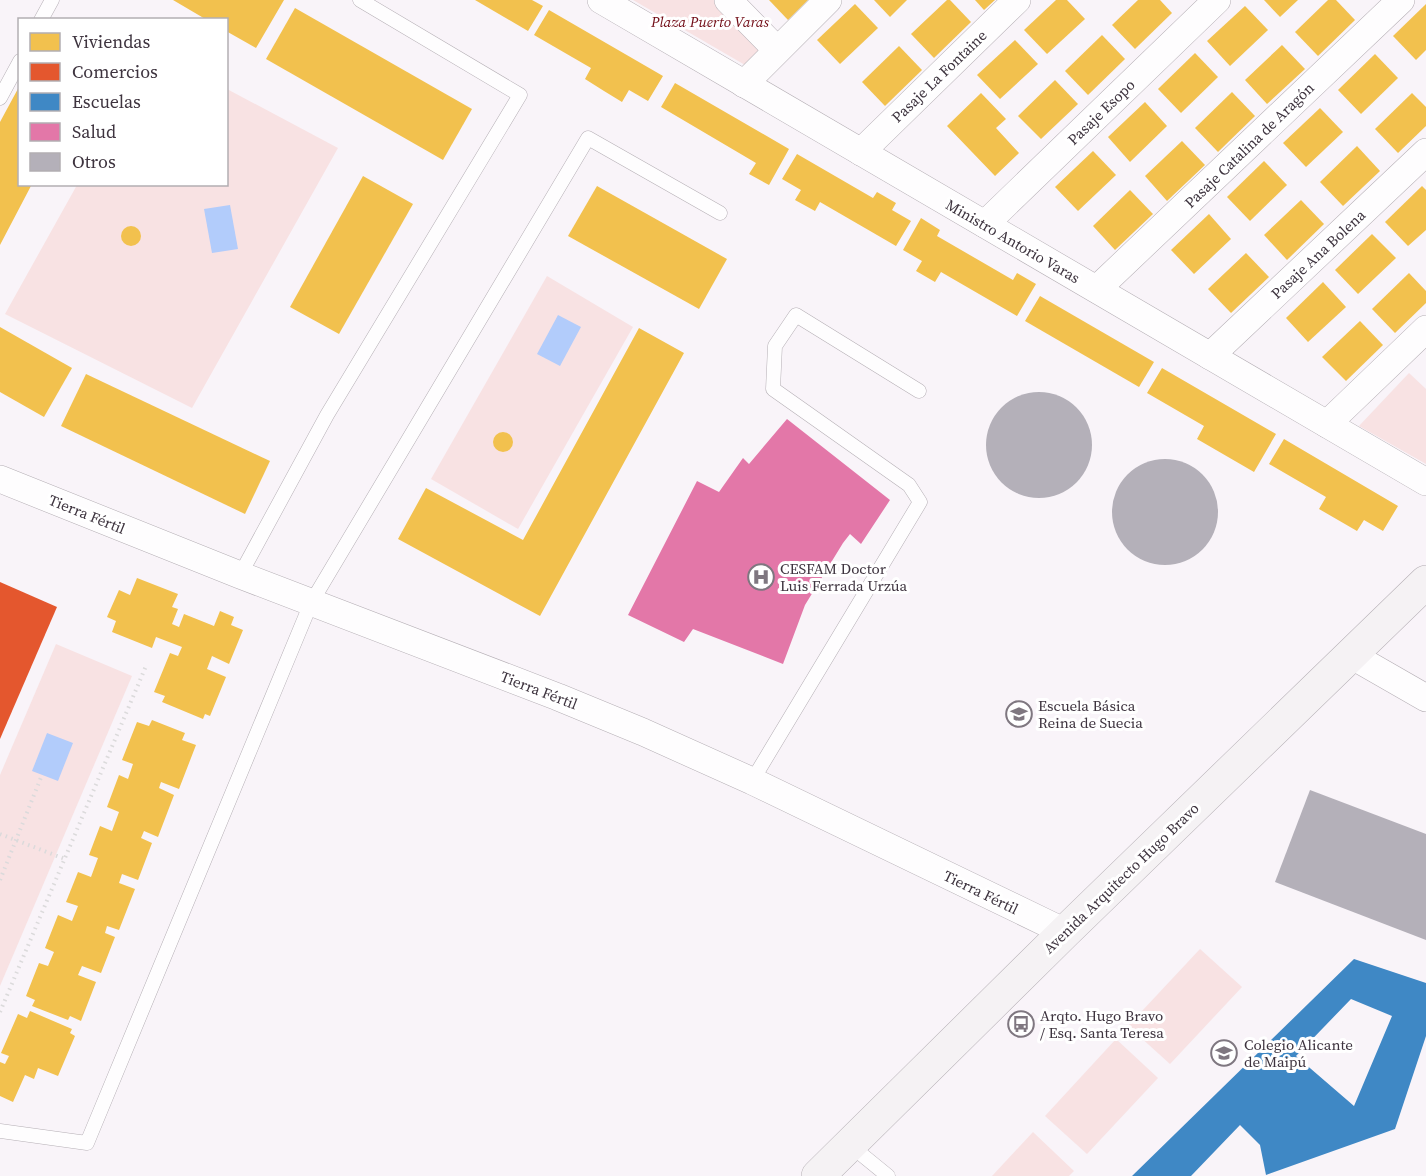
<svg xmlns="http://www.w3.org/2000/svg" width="1426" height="1176" font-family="'Source Serif 4',serif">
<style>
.green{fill:#f8e2e3}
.water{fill:#b2ccfb}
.homes{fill:#f2c14e}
.shops{fill:#e4572e}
.schools{fill:#3f88c5;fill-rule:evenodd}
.health{fill:#e377a8}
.building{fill:#b4b0b9}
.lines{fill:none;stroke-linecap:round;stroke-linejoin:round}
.lane-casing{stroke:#b5afb5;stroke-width:15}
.street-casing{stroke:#b5afb5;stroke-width:28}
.secondary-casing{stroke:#b5afb5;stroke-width:34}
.path{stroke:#dbdadb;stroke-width:4;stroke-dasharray:1.5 4.5;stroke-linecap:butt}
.lane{stroke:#fefdfe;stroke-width:14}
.street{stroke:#fefdfe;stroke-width:27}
.secondary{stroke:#f5f2f4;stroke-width:33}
.labels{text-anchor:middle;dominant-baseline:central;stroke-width:6;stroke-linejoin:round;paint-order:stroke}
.park-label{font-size:15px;font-style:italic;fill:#710b15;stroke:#fff}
.street-label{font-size:15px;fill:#3e343f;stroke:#fff}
.poi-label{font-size:15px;fill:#3e343f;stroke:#fff;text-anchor:start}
</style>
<rect width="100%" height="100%" fill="#f9f4f9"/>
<g class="green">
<polygon points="633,0 718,0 768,50 745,65"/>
<polygon points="227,89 338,148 192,408 5,314 77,185 226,184"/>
<polygon points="547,276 633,327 518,529 431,479"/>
<polygon points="1409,373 1426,389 1426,464 1359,426"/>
<polygon points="56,644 132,676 0,986 0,775"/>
<polygon points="1200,949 1242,987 1170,1064 1128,1026"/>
<polygon points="1116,1039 1158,1078 1087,1154 1045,1116"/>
<polygon points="1033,1132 1074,1171 1069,1176 992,1176"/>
</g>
<g class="water">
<polygon points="230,205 238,249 212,253 204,209"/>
<polygon points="558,315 581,327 560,366 537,354"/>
<polygon points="47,733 73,743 58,781 32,771"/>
</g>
<g class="homes">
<polygon points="173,0 284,0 256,48 226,31 226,20 207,20"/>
<polygon points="475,0 532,0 543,6 528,31"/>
<polygon points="769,0 808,0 788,20"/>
<polygon points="874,0 907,0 890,17"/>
<polygon points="947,0 950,0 971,22 934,58 911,34"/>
<polygon points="975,0 995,0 984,10"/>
<polygon points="1056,0 1067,0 1085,19 1047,54 1024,30"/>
<polygon points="1138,0 1160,0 1172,13 1135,49 1112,25"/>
<polygon points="1264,0 1298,0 1280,17"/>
<polygon points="1328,0 1336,0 1355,20 1318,56 1295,32"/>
<polygon points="855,4 878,28 840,64 817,40"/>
<polygon points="1426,4 1426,50 1416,60 1393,36"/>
<polygon points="1245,6 1268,30 1230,66 1207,41"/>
<polygon points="295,8 472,109 443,160 266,59"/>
<polygon points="549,10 663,76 648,101 629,90 622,102 604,91 585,79 591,68 534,35"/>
<polygon points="1102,35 1125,59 1088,95 1065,71"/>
<polygon points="1015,40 1038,64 1000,99 977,75"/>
<polygon points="1282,45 1305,69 1267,104 1245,80"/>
<polygon points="899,46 922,70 885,106 862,82"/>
<polygon points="1195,53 1218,77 1181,113 1158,89"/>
<polygon points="1375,54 1398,78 1361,114 1338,90"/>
<polygon points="1055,80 1078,104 1041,139 1018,116"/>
<polygon points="675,83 789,149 769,185 749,174 756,163 661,107"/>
<polygon points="20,85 20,184 32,184 0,245 0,122"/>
<polygon points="1232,92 1255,116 1218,152 1195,128"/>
<polygon points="981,93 1006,119 996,128 1019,153 995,176 947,126"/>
<polygon points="1412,93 1426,107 1426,126 1398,153 1375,129"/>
<polygon points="1145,102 1167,126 1130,162 1108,137"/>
<polygon points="1320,108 1343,132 1306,167 1283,143"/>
<polygon points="1182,141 1205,165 1167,201 1145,176"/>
<polygon points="1357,146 1380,171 1343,206 1320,182"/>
<polygon points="1093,151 1116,175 1078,211 1055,187"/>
<polygon points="797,154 873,198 877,192 896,203 892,210 911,221 896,246 820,202 815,211 795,200 801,190 782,179"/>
<polygon points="1264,161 1287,185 1250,221 1227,197"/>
<polygon points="363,176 413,204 339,334 290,307"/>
<polygon points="597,186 727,259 699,309 568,236"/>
<polygon points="1422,186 1426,190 1426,230 1408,246 1385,222"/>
<polygon points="1130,190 1153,214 1115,250 1093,226"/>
<polygon points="1301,200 1324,224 1287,260 1264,235"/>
<polygon points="1209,214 1231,239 1194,274 1171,250"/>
<polygon points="921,218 940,230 937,236 1013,280 1017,273 1036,284 1017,316 941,272 935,282 916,271 922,261 903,250"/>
<circle cx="131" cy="236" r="10"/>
<polygon points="1372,234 1396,258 1358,294 1335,270"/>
<polygon points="1246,253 1269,277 1231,313 1208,289"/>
<polygon points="1409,273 1426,291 1426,303 1395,333 1372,309"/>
<polygon points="1323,282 1346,307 1308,342 1286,318"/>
<polygon points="1040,296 1154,362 1139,387 1025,321"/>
<polygon points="1360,321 1383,345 1346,381 1322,357"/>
<polygon points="0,327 72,368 44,417 0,392"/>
<polygon points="639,328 684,353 540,616 398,539 426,488 523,540"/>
<polygon points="1162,368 1276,434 1254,472 1197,439 1204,426 1147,393"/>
<polygon points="86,374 270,461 245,514 61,426"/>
<circle cx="503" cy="442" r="10"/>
<polygon points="1284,439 1398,506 1383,531 1364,520 1357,531 1319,509 1326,497 1269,464"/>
<polygon points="137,578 178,594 172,607 178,609 172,624 179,627 184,614 214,626 220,611 234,617 231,625 243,630 229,664 212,656 207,669 226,677 210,716 205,714 203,719 162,702 165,696 154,692 170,653 178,656 182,647 156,637 152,648 112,632 116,621 107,617 119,590 130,595"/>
<polygon points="152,720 185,733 182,740 196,745 179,789 161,782 159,788 174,795 158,837 144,831 141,838 152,843 138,880 122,874 119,883 135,889 119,930 107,926 105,933 115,937 101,973 82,966 78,975 96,982 81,1021 70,1016 68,1020 32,1006 35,1000 26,996 39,963 48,966 54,952 45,948 58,915 72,921 78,906 66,902 78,872 91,877 98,858 89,855 100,826 112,831 119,812 107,807 119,775 128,779 133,764 122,760 137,722 149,726"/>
<polygon points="30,1011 72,1029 70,1033 75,1036 58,1076 38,1068 34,1079 25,1075 13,1102 0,1096 0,1062 5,1064 9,1056 1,1053 18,1014 27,1018"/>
</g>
<polygon class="shops" points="0,582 57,607 0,739"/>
<path class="schools" d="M 1354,959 L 1426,983 L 1426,1036 L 1395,1129 L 1266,1175 L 1260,1145 L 1240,1125 L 1191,1176 L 1132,1176 ZM 1351,999 L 1392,1016 L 1354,1106 L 1296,1056 Z"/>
<polygon class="health" points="787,419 890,500 861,544 850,534 843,543 805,605 783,664 693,629 684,642 628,615 697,481 719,492 743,458 749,464"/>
<g class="building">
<circle cx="1039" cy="445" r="53"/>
<circle cx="1165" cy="512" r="53"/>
<polygon points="1310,790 1426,834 1426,940 1275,882"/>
</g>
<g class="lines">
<g class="lane-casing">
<g id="lane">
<polyline points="41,20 52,0"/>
<polyline points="0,98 20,61"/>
<polyline points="240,575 327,415 520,95 360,0"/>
<polyline points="752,781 920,502 909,485 773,389 775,346 796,315 919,391"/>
<polyline points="0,1131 87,1143 311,603 588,138 720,213"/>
<polyline points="850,1145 888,1176"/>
</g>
</g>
<g class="street-casing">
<g id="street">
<polyline points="601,0 1426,482"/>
<polyline points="728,0 777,50"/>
<polyline points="744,84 828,0"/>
<polyline points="861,152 1017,0"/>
<polyline points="985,224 1217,0"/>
<polyline points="1097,289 1401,0"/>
<polyline points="1210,356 1426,152"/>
<polyline points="1327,424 1426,329"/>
<polyline points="0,479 240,575 558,697 643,732 752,781 1065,932"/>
<polyline points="1351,655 1426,698"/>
</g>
</g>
<g class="secondary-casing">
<polyline id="secondary" points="818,1176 1065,932 1426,582"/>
</g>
<g class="path">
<polyline points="0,834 65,859"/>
<polyline points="0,880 42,775"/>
<polyline points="0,1012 146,666"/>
</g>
<use href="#lane" class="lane"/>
<use href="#street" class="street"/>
<use href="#secondary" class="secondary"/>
</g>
<defs>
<g id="hospital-ring" transform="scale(1.35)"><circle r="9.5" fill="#fff" stroke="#7f7780" stroke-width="1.5"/><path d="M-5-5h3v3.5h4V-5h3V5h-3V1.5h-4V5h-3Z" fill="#7f7780"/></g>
<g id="school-ring" transform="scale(1.35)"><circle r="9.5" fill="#fff" stroke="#7f7780" stroke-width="1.5"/><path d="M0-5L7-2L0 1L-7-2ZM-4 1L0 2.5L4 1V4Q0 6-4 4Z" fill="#7f7780"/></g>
<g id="bus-ring" transform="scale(1.35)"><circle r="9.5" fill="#fff" stroke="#7f7780" stroke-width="1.5"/><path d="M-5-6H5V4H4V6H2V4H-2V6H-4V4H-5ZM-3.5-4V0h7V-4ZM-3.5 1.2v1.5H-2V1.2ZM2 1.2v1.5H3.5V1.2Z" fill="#7f7780"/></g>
</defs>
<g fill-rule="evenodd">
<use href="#hospital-ring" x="761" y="577"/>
<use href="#school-ring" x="1019" y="714"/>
<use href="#bus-ring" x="1021" y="1024"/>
<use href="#school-ring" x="1224" y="1053"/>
</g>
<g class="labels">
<g class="park-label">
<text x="710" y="21">Plaza Puerto Varas</text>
</g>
<g class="street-label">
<text transform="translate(939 76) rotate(-44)">Pasaje La Fontaine</text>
<text transform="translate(1101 112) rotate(-44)">Pasaje Esopo</text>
<text transform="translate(1249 145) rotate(-44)">Pasaje Catalina de Aragón</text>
<text transform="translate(1013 241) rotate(30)">Ministro Antorio Varas</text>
<text transform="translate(1318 254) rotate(-43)">Pasaje Ana Bolena</text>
<text transform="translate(87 514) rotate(22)">Tierra Fértil</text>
<text transform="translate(539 690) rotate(21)">Tierra Fértil</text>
<text transform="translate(1121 878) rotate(-44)">Avenida Arquitecto Hugo Bravo</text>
<text transform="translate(981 892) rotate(26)">Tierra Fértil</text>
</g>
<g class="poi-label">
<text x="780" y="568">CESFAM Doctor<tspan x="780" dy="17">Luis Ferrada Urzúa</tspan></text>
<text x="1038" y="705">Escuela Básica<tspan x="1038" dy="17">Reina de Suecia</tspan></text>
<text x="1040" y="1015">Arqto. Hugo Bravo<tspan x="1040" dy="17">/ Esq. Santa Teresa</tspan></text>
<text x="1244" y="1044">Colegio Alicante<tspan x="1244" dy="17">de Maipú</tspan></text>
</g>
</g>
<rect x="18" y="18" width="210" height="168" fill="#ffffff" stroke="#b2aeb2" stroke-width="1.5"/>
<rect x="30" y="33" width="30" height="18" fill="#f2c14e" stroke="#b2aeb2" stroke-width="1.5"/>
<text x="72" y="48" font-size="18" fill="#3e343f">Viviendas</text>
<rect x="30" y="63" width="30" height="18" fill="#e4572e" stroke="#b2aeb2" stroke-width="1.5"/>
<text x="72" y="78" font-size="18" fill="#3e343f">Comercios</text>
<rect x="30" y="93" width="30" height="18" fill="#3f88c5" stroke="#b2aeb2" stroke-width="1.5"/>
<text x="72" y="108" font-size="18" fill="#3e343f">Escuelas</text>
<rect x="30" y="123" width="30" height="18" fill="#e377a8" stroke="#b2aeb2" stroke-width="1.5"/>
<text x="72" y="138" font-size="18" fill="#3e343f">Salud</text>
<rect x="30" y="153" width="30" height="18" fill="#b4b0b9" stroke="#b2aeb2" stroke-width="1.5"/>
<text x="72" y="168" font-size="18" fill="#3e343f">Otros</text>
</svg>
